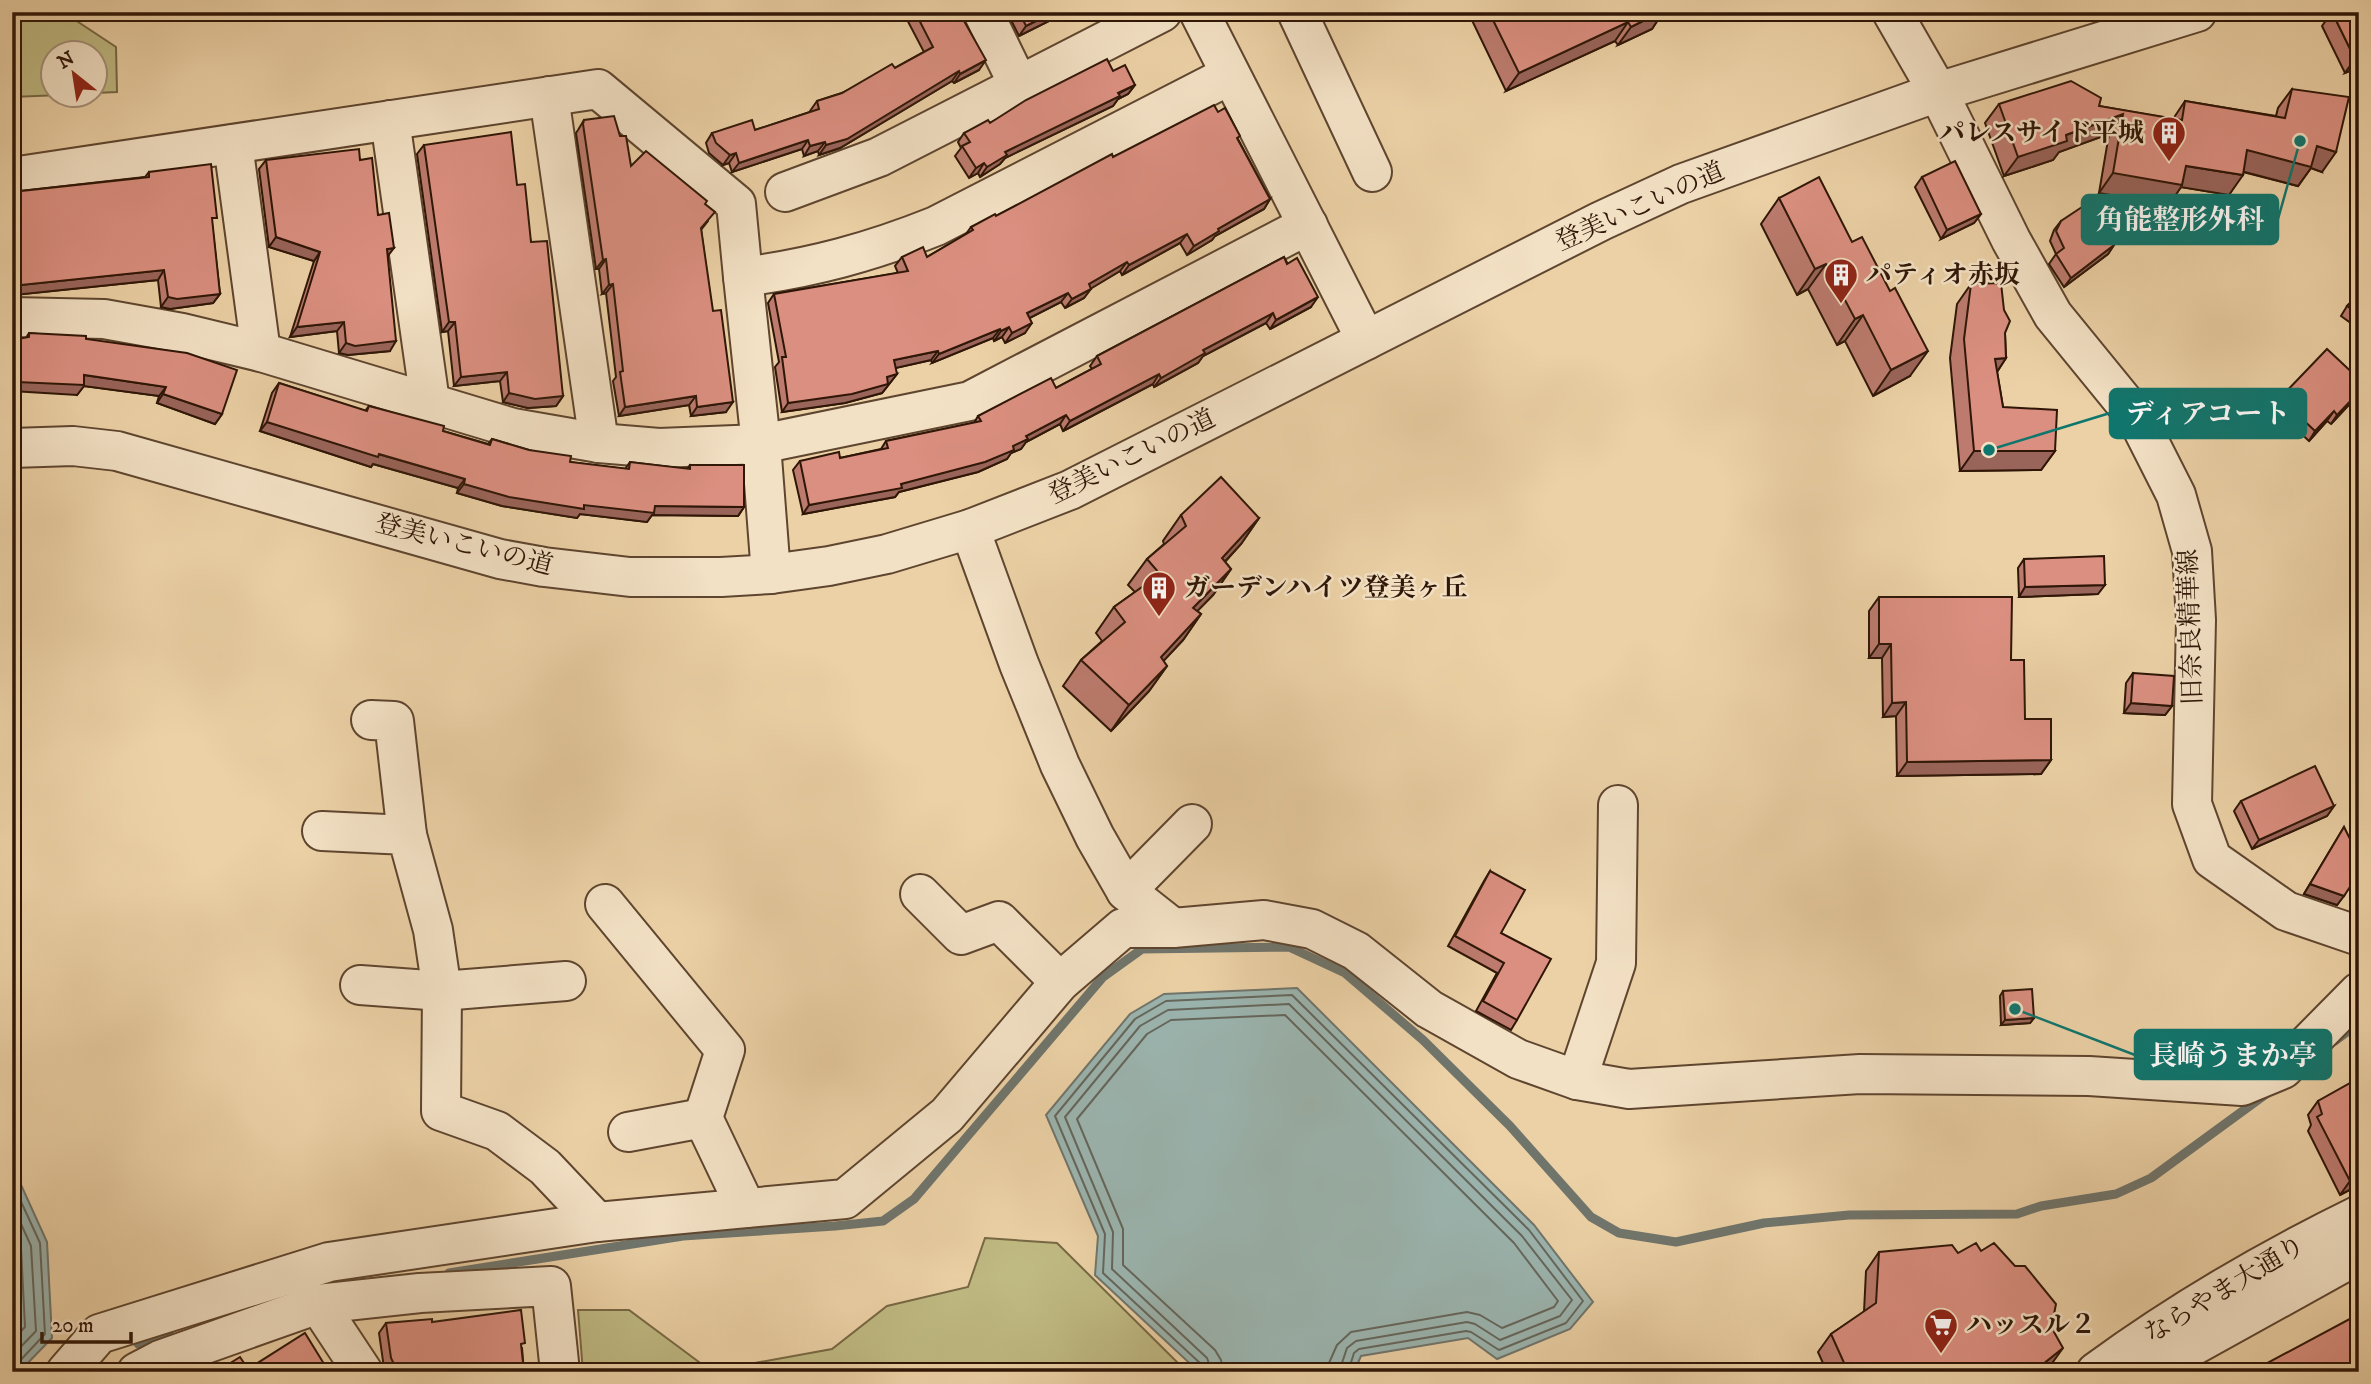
<svg xmlns="http://www.w3.org/2000/svg" width="2371" height="1384" font-family="'IM FELL DW Pica','Noto Serif JP',serif">
<style>
.green{fill:#bfb982;stroke:#776844;stroke-width:2}
.water{fill:#9bb5b0;stroke:#70756c;stroke-width:2}
.lines{fill:none;stroke-linecap:round;stroke-linejoin:round}
.shore{stroke:#65665c;stroke-width:2}
.stream{stroke:#70756c;stroke-width:9}
.minor-casing{stroke:#5e452f;stroke-width:42}
.minor{stroke:#f3e1c5;stroke-width:38}
.wall{fill:#bc7b6e;stroke:#2f1607;stroke-width:2}
.shaded-wall{fill:#99645a;stroke:#2f1607;stroke-width:2}
.building{fill:#db8f80;stroke:#2f1607;stroke-width:2}
.labels{text-anchor:middle;dominant-baseline:central;stroke-width:5;stroke-linejoin:round;paint-order:stroke}
.poi-label{font-size:26px;font-weight:bold;fill:#2f1607;stroke:#f3e1c5;text-anchor:start}
.street-label{font-size:26px;fill:#2f1607;stroke:#f3e1c5}
.leader{fill:none;stroke:#0f766e;stroke-width:2.5}
.callout-dot{fill:#0f766e;stroke:#f3e1c5;stroke-width:2.5}
.callout{fill:#0f766e;stroke:#0f766e;stroke-width:2.5}
.callout-label{font-size:28px;text-anchor:middle;font-weight:bold;fill:#fff}
</style>
<rect width="100%" height="100%" fill="#ecd1a6"/>
<filter id="stains"><feTurbulence type="fractalNoise" baseFrequency=".00286" numOctaves="4"/><feColorMatrix values="0 0 0 0 .2 0 0 0 0 .09 0 0 0 0 .02 0 0 0 .5 -.17"/></filter>
<radialGradient id="worn" r=".72"><stop offset=".6" stop-color="#630" stop-opacity="0"/><stop offset="1" stop-color="#630" stop-opacity=".3"/></radialGradient>
<g class="green">
<polygon points="12,12 63,12 116,47 117,92 95,93 94,52 52,52 52,94 61,95 12,97"/>
<polygon points="985,1238 1057,1243 1187,1372 583,1372 578,1310 629,1310 711,1371 832,1349 887,1306 968,1287"/>
</g>
<g class="water">
<polygon points="1297,988 1534,1225 1593,1302 1570,1329 1497,1359 1468,1338 1361,1356 1354,1372 1199,1372 1095,1275 1098,1236 1046,1115 1130,1014 1164,994"/>
<polygon points="12,1165 47,1242 52,1338 19,1372 12,1372"/>
</g>
<g class="lines">
<g class="shore">
<polyline points="12,1182 40,1243 45,1334 16,1365 15,1372"/>
<polyline points="12,1204 31,1246 36,1331 12,1356"/>
<polyline points="12,1229 21,1248 25,1327 12,1341"/>
<polyline points="1204,1372 1201,1364 1103,1273 1105,1234 1055,1116 1135,1019 1166,1001 1292,995 1529,1230 1583,1301 1566,1323 1499,1350 1471,1332 1466,1331 1359,1349 1354,1353 1348,1372"/>
<polyline points="1212,1372 1207,1358 1112,1269 1113,1232 1065,1117 1140,1026 1168,1010 1289,1004 1522,1236 1572,1300 1560,1316 1500,1340 1475,1324 1467,1322 1356,1341 1347,1348 1339,1372"/>
<polyline points="1223,1372 1221,1360 1215,1350 1123,1265 1123,1229 1077,1119 1147,1034 1171,1020 1285,1015 1514,1243 1558,1301 1554,1307 1502,1328 1480,1315 1467,1312 1351,1332 1337,1345 1329,1363 1328,1372"/>
</g>
<g class="stream">
<polyline points="2335,1041 2359,1023"/>
<polyline points="449,1273 683,1236 835,1226 883,1221 914,1199 1103,977 1142,949 1289,947 1345,973 1423,1040 1510,1126 1591,1217 1619,1233 1676,1242 1764,1223 1849,1215 2017,1214 2041,1206 2116,1194 2151,1178 2266,1094"/>
<polyline points="138,1344 169,1332"/>
</g>
<g class="minor-casing">
<g id="minor">
<polyline points="983,12 1019,86"/>
<polyline points="1199,12 1366,340"/>
<polyline points="1297,12 1372,172"/>
<polyline points="1892,12 1938,92 2011,240 2053,315 2137,418 2176,495 2192,551 2196,620 2192,804 2212,859 2286,911 2359,936"/>
<polyline points="549,96 599,443"/>
<polyline points="390,120 430,402"/>
<polyline points="233,144 261,352"/>
<polyline points="12,177 598,89 736,204 743,277"/>
<polyline points="785,192 879,157 1162,12"/>
<polyline points="12,317 104,319 182,333 261,352 513,428 599,443 659,448 761,444 970,401 1308,225"/>
<polyline points="12,448 73,446 117,451 500,559 544,567 630,577 721,577 771,574 829,566 887,554 970,529 1070,490 1601,221 1681,184 1938,92 2197,12"/>
<polyline points="970,529 1019,664 1060,765 1095,837 1126,891 1173,928"/>
<path d="M 771,574 L 761,444 L 743,277 C 812,268 871,252 936,226 L 1230,75"/>
<polyline points="371,720 394,721 407,835"/>
<polyline points="322,831 407,835 433,930 442,991 441,1111 497,1131 545,1167 597,1222"/>
<polyline points="1126,891 1192,824"/>
<polyline points="920,894 961,935 999,921 1060,982"/>
<polyline points="605,904 725,1050 703,1118 746,1208"/>
<polyline points="360,985 442,991 566,981"/>
<polyline points="1577,1080 1616,963 1618,805"/>
<polyline points="628,1132 703,1118"/>
<polyline points="318,1304 363,1372"/>
<polyline points="66,1372 99,1334 329,1262 597,1222 845,1199 947,1115 1060,982 1123,928 1173,928 1264,920 1312,929 1356,951 1429,1009 1518,1059 1577,1080 1629,1089 1860,1074 2089,1076 2242,1086 2283,1069 2359,992"/>
<polyline points="137,1372 160,1360 318,1304 420,1293 551,1286 560,1372"/>
<path d="M 2096,1372 C 2178,1312 2267,1260 2359,1215"/>
<polyline points="2153,1372 2175,1356 2359,1254"/>
</g>
</g>
<use href="#minor" class="minor"/>
</g>
<g class="wall">
<polygon points="903,12 959,12 979,70 954,83 952,81 840,148 819,155 818,151 804,156 802,149 732,172 729,163 723,165 709,153 706,143 712,133 755,130 810,112 810,111 817,101 842,93 895,68 924,52"/>
<polygon points="1007,12 1062,12 1059,16 1019,36"/>
<polygon points="1468,12 1663,12 1652,29 1618,45 1615,41 1506,91"/>
<polygon points="2332,12 2359,67 2345,73 2322,26"/>
<polygon points="1113,71 1135,85 1128,94 1118,99 1113,106 1005,158 1000,164 980,177 978,173 969,178 955,156 961,148 958,142 964,133 990,123"/>
<polygon points="2292,89 2322,172 2311,168 2298,186 2243,172 2229,195 2181,187 2169,205 2099,193 2109,134 2059,152 2053,160 2004,176 1985,123 1999,104 2099,106 2173,119 2185,101 2276,116 2278,108"/>
<polygon points="1218,112 1238,139 1270,199 1264,209 1215,236 1212,240 1187,255 1180,243 1122,275 1120,271 1091,288 1084,298 1065,308 1061,302 1029,318 1025,333 1005,343 1002,337 994,341 993,338 932,363 931,360 895,368 897,374 882,393 845,403 782,412 775,367 779,362 768,303 774,294 898,273 895,266 902,257 927,257 966,234 971,227 996,216 1113,157"/>
<polygon points="584,120 620,136 631,166 705,204 708,221 701,230 726,412 691,416 689,405 619,416 613,381 616,377 606,293 602,294 599,269 596,269 576,133 578,130"/>
<polygon points="424,145 517,185 531,242 563,396 556,406 528,408 503,402 500,381 454,386 448,331 442,332 417,154"/>
<polygon points="266,160 360,160 378,215 388,257 390,351 348,355 339,353 337,331 290,337 314,261 269,247 259,169"/>
<polygon points="149,172 212,224 220,294 213,303 170,309 161,307 158,280 14,295 12,278 12,192 145,177"/>
<polygon points="1922,177 1981,214 1974,223 1941,239 1915,187"/>
<polygon points="1779,198 1910,376 1873,396 1845,341 1837,345 1808,289 1797,295 1761,224"/>
<polygon points="2061,221 2114,245 2108,254 2064,287 2049,264 2056,254 2050,241 2054,230"/>
<polygon points="1284,257 1311,307 1270,329 1266,323 1203,356 1198,363 1154,387 1153,384 1063,431 1060,424 1026,442 1021,449 1011,453 1007,459 978,472 899,492 895,497 803,514 793,470 800,461 840,458 881,449 886,441 974,423 978,416 1056,388 1092,369 1090,366 1097,356"/>
<polygon points="1971,284 2005,333 2006,358 1997,372 2003,407 2055,451 2041,470 1960,471 1950,358 1957,304"/>
<polygon points="2359,294 2359,329 2341,316 2347,306"/>
<polygon points="29,333 86,339 222,414 215,424 157,403 159,396 84,386 77,395 26,338"/>
<polygon points="2359,379 2359,394 2331,424 2327,421 2309,441 2274,408 2280,398"/>
<polygon points="279,383 365,411 369,406 443,431 488,444 492,439 570,462 625,469 630,462 687,469 690,465 744,507 738,516 652,515 647,522 580,514 577,518 502,506 457,493 458,488 373,464 371,467 260,431 272,393"/>
<polygon points="1181,515 1259,518 1241,544 1225,562 1231,569 1213,595 1197,611 1201,614 1183,640 1163,661 1167,666 1149,691 1111,731 1063,686 1081,660 1102,641 1096,633 1114,607 1135,592 1128,585 1147,559 1164,544 1163,541"/>
<polygon points="2024,559 2098,594 2019,597 2018,568"/>
<polygon points="1879,597 2011,660 2025,719 2051,760 2041,774 1897,776 1896,716 1883,717 1882,658 1869,658 1869,611"/>
<polygon points="2133,673 2172,706 2165,715 2124,713 2126,683"/>
<polygon points="2241,801 2334,806 2327,816 2252,849 2234,811"/>
<polygon points="2359,823 2359,873 2337,905 2304,894 2344,827 2349,838"/>
<polygon points="1490,871 1517,1020 1511,1030 1476,1011 1497,973 1448,946 1484,881"/>
<polygon points="2003,991 2034,1018 2030,1023 2001,1025 2000,996"/>
<polygon points="2359,1096 2359,1185 2340,1195 2308,1131 2311,1125 2308,1115 2318,1101"/>
<polygon points="1981,1251 2054,1314 2055,1334 2050,1366 2043,1372 1827,1372 1818,1352 1831,1334 1864,1312 1866,1271 1879,1252 1958,1253"/>
<polygon points="432,1322 522,1348 524,1372 386,1372 384,1368 379,1333 386,1323"/>
</g>
<g class="shaded-wall">
<polygon points="1054,12 1062,12 1059,16 1019,36 1026,26"/>
<polygon points="1661,12 1663,12 1652,29 1618,45 1631,27"/>
<polygon points="1628,22 1615,41 1506,91 1519,73"/>
<polygon points="2359,58 2359,67 2345,73 2355,59"/>
<polygon points="986,60 979,70 954,83 960,74"/>
<polygon points="959,71 952,81 840,148 819,155 826,145"/>
<polygon points="1135,85 1128,94 1118,99 1113,106 1005,158 1000,164 980,177 987,167 1005,152"/>
<polygon points="2123,114 2109,134 2059,152 2053,160 2004,176 2018,157 2066,135"/>
<polygon points="808,140 802,149 732,172 739,163"/>
<polygon points="825,142 818,151 804,156 810,146"/>
<polygon points="2317,146 2336,152 2322,172 2311,168 2298,186 2233,169 2247,150"/>
<polygon points="736,153 729,163 723,165 730,155"/>
<polygon points="984,163 978,173 969,178 976,168"/>
<polygon points="2186,166 2243,175 2229,195 2181,187 2169,205 2099,193 2113,173"/>
<polygon points="1270,199 1264,209 1215,236 1212,240 1187,255 1194,246 1218,229"/>
<polygon points="1981,214 1974,223 1941,239 1947,230"/>
<polygon points="1187,234 1180,243 1122,275 1129,265"/>
<polygon points="276,237 320,252 314,261 269,247"/>
<polygon points="2114,245 2108,254 2064,287 2071,278"/>
<polygon points="394,248 387,257 387,249"/>
<polygon points="606,259 599,269 596,269 603,260"/>
<polygon points="1127,262 1120,271 1082,294 1089,284"/>
<polygon points="1826,264 1808,289 1797,295 1815,269"/>
<polygon points="164,270 158,280 14,295 21,285"/>
<polygon points="613,284 606,293 602,294 609,285"/>
<polygon points="1091,289 1084,298 1065,308 1072,299"/>
<polygon points="1068,293 1061,302 1020,323 1027,313"/>
<polygon points="220,294 213,303 170,309 161,307 168,297"/>
<polygon points="1318,297 1311,307 1270,329 1276,320"/>
<polygon points="1273,313 1266,323 1203,356 1198,363 1154,387 1161,378 1203,350"/>
<polygon points="1863,315 1845,341 1837,345 1855,319"/>
<polygon points="344,322 337,331 290,337 297,327"/>
<polygon points="449,322 455,322 448,331 442,332"/>
<polygon points="1032,323 1025,333 1005,343 1012,333"/>
<polygon points="1009,327 1002,337 994,341 1001,331"/>
<polygon points="1000,329 993,338 932,363 939,354"/>
<polygon points="396,341 390,351 348,355 339,353 346,343"/>
<polygon points="938,351 931,360 887,370 894,360"/>
<polygon points="1928,351 1910,376 1873,396 1891,370"/>
<polygon points="2006,358 1993,378 1995,359"/>
<polygon points="507,372 500,381 454,386 461,377"/>
<polygon points="897,374 882,393 845,403 782,412 788,403"/>
<polygon points="1159,374 1153,384 1063,431 1070,421"/>
<polygon points="84,375 166,387 159,396 84,386 77,395 12,391 12,383"/>
<polygon points="2359,392 2359,394 2331,424 2337,415"/>
<polygon points="509,393 563,396 556,406 528,408 503,402"/>
<polygon points="163,394 222,414 215,424 157,403"/>
<polygon points="696,396 689,405 619,416 625,407"/>
<polygon points="733,402 726,412 691,416 697,407"/>
<polygon points="2334,411 2327,421 2309,441 2315,431"/>
<polygon points="1066,415 1060,424 1026,442 1021,449 1011,453 1007,459 978,472 899,492 895,497 803,514 809,505 901,484 1013,446 1026,436"/>
<polygon points="267,422 465,479 458,488 373,464 371,467 260,431"/>
<polygon points="1974,451 2055,451 2041,470 1960,471"/>
<polygon points="464,484 584,505 744,507 738,516 652,515 647,522 580,514 577,518 502,506 457,493"/>
<polygon points="1259,518 1241,544 1204,584 1222,558"/>
<polygon points="1231,569 1213,595 1175,634 1193,608"/>
<polygon points="2105,585 2098,594 2019,597 2025,587"/>
<polygon points="1201,614 1183,640 1143,683 1161,657"/>
<polygon points="1879,644 1891,644 1882,658 1869,658"/>
<polygon points="1167,666 1149,691 1111,731 1129,705"/>
<polygon points="1906,702 1896,716 1883,717 1892,703"/>
<polygon points="2131,703 2172,706 2165,715 2124,713"/>
<polygon points="2051,760 2041,774 1897,776 1907,762"/>
<polygon points="2334,806 2327,816 2252,849 2259,840"/>
<polygon points="2310,884 2344,896 2337,905 2304,894"/>
<polygon points="2034,1018 2030,1023 2001,1025 2005,1020"/>
<polygon points="2359,1176 2359,1185 2340,1195 2350,1181"/>
<polygon points="2063,1348 2050,1366 2043,1372 2033,1372"/>
</g>
<g class="building">
<polygon points="915,12 959,12 986,60 960,74 959,71 847,139 826,145 825,142 810,146 808,140 739,163 736,153 730,155 716,143 712,133 752,120 755,130 819,109 817,101 842,93 892,64 895,68 933,47"/>
<polygon points="1019,12 1054,12 1026,26"/>
<polygon points="1489,12 1661,12 1631,27 1628,22 1519,73"/>
<polygon points="2332,12 2359,12 2359,58 2355,59"/>
<polygon points="1107,59 1113,71 1125,65 1135,85 1118,93 1120,96 1005,152 1007,155 987,167 984,163 976,168 962,146 970,142 964,133 988,120 990,123 1026,100"/>
<polygon points="2071,81 2101,98 2099,106 2182,120 2185,101 2285,118 2292,89 2349,97 2336,152 2317,146 2311,167 2247,150 2243,175 2186,166 2182,185 2113,173 2123,114 2066,135 2067,141 2018,157 1999,104"/>
<polygon points="1214,105 1218,112 1225,108 1240,136 1237,138 1270,199 1218,229 1219,231 1194,246 1187,234 1129,265 1127,262 1089,284 1091,289 1072,299 1068,293 1027,313 1032,323 1012,333 1009,327 1001,331 1000,329 939,354 938,351 894,360 897,374 887,377 888,384 852,394 788,403 782,357 786,357 774,294 908,271 902,257 923,247 927,257 973,230 971,227 973,226 995,214 996,216 1112,154 1113,157"/>
<polygon points="614,116 620,136 626,136 631,166 646,151 707,201 705,204 715,212 701,228 713,311 721,310 733,402 697,407 696,396 625,407 620,372 623,371 613,284 609,285 606,259 603,260 583,124 584,120"/>
<polygon points="511,132 517,185 525,184 531,242 547,241 563,396 535,399 509,393 507,372 461,377 455,322 449,322 424,145"/>
<polygon points="359,149 360,160 372,158 378,215 389,213 394,248 387,249 396,341 355,346 346,343 344,322 297,327 320,252 276,237 266,160"/>
<polygon points="1955,161 1981,214 1947,230 1922,177"/>
<polygon points="211,164 217,218 212,218 220,294 177,299 168,297 164,270 21,285 17,251 12,251 12,192 149,177 149,172"/>
<polygon points="1819,177 1852,242 1862,237 1890,291 1895,288 1928,351 1891,370 1863,315 1855,319 1826,264 1815,269 1779,198"/>
<polygon points="2085,205 2114,245 2071,278 2056,254 2064,248 2056,231 2061,221"/>
<polygon points="1284,257 1287,264 1297,258 1318,297 1276,320 1273,313 1203,350 1205,353 1161,378 1159,374 1070,421 1066,415 1026,436 1028,439 1013,446 1014,450 985,462 901,484 902,488 809,505 800,461 839,452 840,458 888,448 886,441 981,421 978,416 1051,378 1056,388 1101,364 1097,356"/>
<polygon points="2001,283 2004,310 2010,321 2005,333 2006,358 1995,359 2003,407 2057,410 2055,451 1974,451 1964,339 1971,284"/>
<polygon points="2359,294 2359,315 2347,306"/>
<polygon points="29,333 86,336 86,339 187,353 237,370 222,414 163,394 166,387 84,375 84,385 17,382 12,383 12,340 29,337"/>
<polygon points="2327,349 2359,379 2359,392 2337,415 2334,411 2315,431 2280,398"/>
<polygon points="279,383 367,411 369,406 444,426 443,431 490,445 492,439 529,450 571,456 570,462 629,469 630,462 690,469 690,465 744,465 744,507 655,506 654,513 584,505 584,509 509,497 464,484 465,479 379,454 378,457 267,422"/>
<polygon points="1221,477 1259,518 1222,558 1231,569 1193,608 1201,614 1161,657 1167,666 1129,705 1081,660 1125,622 1114,607 1160,574 1147,559 1186,526 1181,515"/>
<polygon points="2104,556 2105,585 2025,587 2024,559"/>
<polygon points="1879,597 2012,597 2011,660 2024,660 2025,719 2051,719 2051,760 1907,762 1906,702 1892,703 1891,644 1879,644"/>
<polygon points="2133,673 2174,676 2172,706 2131,703"/>
<polygon points="2315,766 2334,806 2259,840 2241,801"/>
<polygon points="2359,824 2359,873 2344,896 2310,884 2344,827 2350,839"/>
<polygon points="1490,871 1525,890 1501,933 1551,959 1517,1020 1483,1001 1504,963 1455,936"/>
<polygon points="2032,989 2034,1018 2005,1020 2003,991"/>
<polygon points="2352,1082 2359,1096 2359,1176 2350,1181 2317,1117 2322,1114 2318,1101"/>
<polygon points="1976,1243 1981,1251 1994,1243 2015,1266 2025,1266 2056,1304 2054,1314 2061,1326 2054,1332 2063,1348 2033,1372 1844,1372 1841,1368 1845,1365 1831,1334 1876,1303 1879,1252 1952,1245 1958,1253"/>
<polygon points="521,1310 525,1343 521,1344 524,1372 398,1372 391,1358 386,1323 432,1319 432,1322"/>
<polygon points="2359,1314 2359,1372 2256,1372 2258,1368"/>
<polygon points="305,1333 329,1372 216,1372 240,1357 248,1369"/>
</g>
<defs>
<g id="building-pin" transform="scale(1.75)"><path d="M0 17L-7.5 6A9.5 9.5 0 1 1 7.5 6Z" fill="#8f2418" stroke="#f3e1c5"/><path d="M-4-6H4V6H1V3H-1V6H-4ZM-2.5-4.3h1.7v1.8h-1.7ZM.8-4.3h1.7v1.8H.8ZM-2.5-1h1.7V.8h-1.7ZM.8-1h1.7V.8H.8Z" fill="#fff"/></g>
<g id="supermarket-pin" transform="scale(1.75)"><path d="M0 17L-7.5 6A9.5 9.5 0 1 1 7.5 6Z" fill="#8f2418" stroke="#f3e1c5"/><path d="M-6-5.5h2.5l.6 2H6L4.5 2H-2.5L-4.4-4H-6ZM-1.5 3.2a1.3 1.3 0 1 0 .1 0ZM3 3.2a1.3 1.3 0 1 0 .1 0Z" fill="#fff"/></g>
</defs>
<g fill-rule="evenodd">
<use href="#building-pin" x="2169" y="133"/>
<use href="#building-pin" x="1841" y="275"/>
<use href="#building-pin" x="1159" y="588"/>
<use href="#supermarket-pin" x="1941" y="1325"/>
</g>
<g class="labels">
<g class="poi-label">
<text x="2144" y="133" text-anchor="end">パレスサイド平城</text>
<text x="1866" y="275">パティオ赤坂</text>
<text x="1184" y="588">ガーデンハイツ登美ヶ丘</text>
<text x="1966" y="1325">ハッスル２</text>
</g>
<g class="street-label">
<text transform="translate(1640 207) rotate(-24)">登美いこいの道</text>
<text transform="translate(1132 457) rotate(-26)">登美いこいの道</text>
<text transform="translate(464 545) rotate(14)">登美いこいの道</text>
<text transform="translate(2191 627) rotate(-92)">旧奈良精華線</text>
<text transform="translate(2225 1290) rotate(-31)">ならやま大通り</text>
</g>
</g>
<path class="leader" d="M2300 141L2278 219M1989 450L2110 413M2015 1009L2135 1055"/>
<g class="callout-dot">
<circle cx="2300" cy="141" r="7"/>
<circle cx="1989" cy="450" r="7"/>
<circle cx="2015" cy="1009" r="7"/>
</g>
<g class="callout">
<rect x="2082" y="195" width="196" height="49" rx="7"/>
<rect x="2110" y="389" width="196" height="49" rx="7"/>
<rect x="2135" y="1030" width="196" height="49" rx="7"/>
</g>
<g class="callout-label">
<text x="2180" y="229">角能整形外科</text>
<text x="2208" y="423">ディアコート</text>
<text x="2233" y="1065">長崎うまか亭</text>
</g>
<rect width="2371" height="1384" fill="none" stroke="#ecd1a6" stroke-width="42"/>
<rect x="14" y="14" width="2343" height="1356" fill="none" stroke="#2f1607" stroke-width="3.5"/>
<rect x="21" y="21" width="2329" height="1342" fill="none" stroke="#2f1607" stroke-width="2"/>
<g transform="translate(74 74) rotate(330)"><circle r="33" fill="#f3e1c5" stroke="#a59079" stroke-width="2"/>
<path d="M0-5L12 26L0 18L-12 26Z" fill="#8f2418"/>
<text y="-10" font-size="19" font-weight="bold" text-anchor="middle" fill="#2f1607">N</text>
</g>
<path d="M42 1332v10h89v-10" fill="none" stroke="#2f1607" stroke-width="3.5"/>
<text x="52" y="1332" font-size="21" fill="#2f1607" stroke="#f3e1c5" stroke-width="5" paint-order="stroke">20 m</text>
<rect width="100%" height="100%" filter="url(#stains)"/>
<rect width="100%" height="100%" fill="url(#worn)"/>
</svg>
